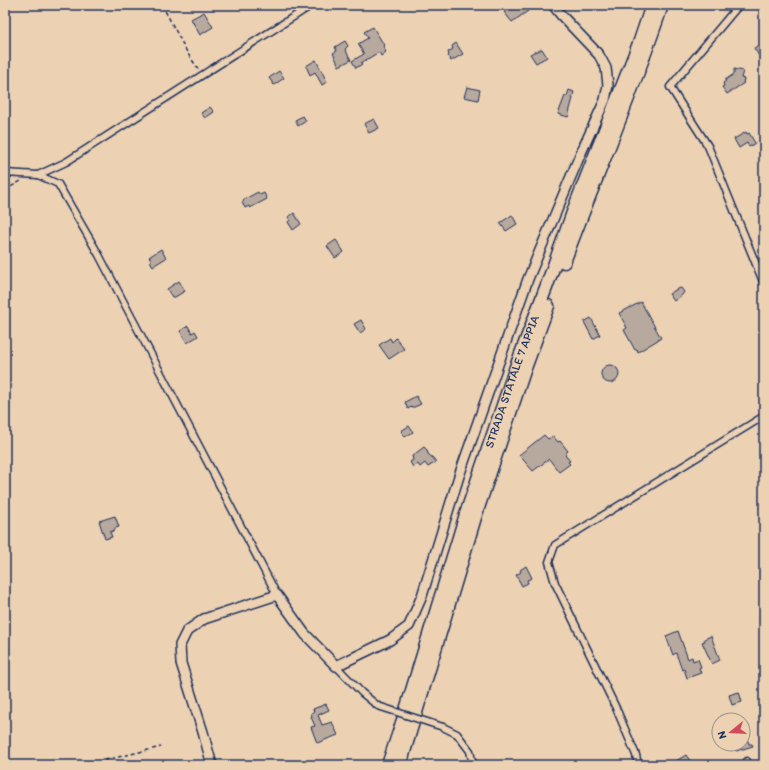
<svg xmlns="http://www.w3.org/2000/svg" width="769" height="770" font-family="Itim,sans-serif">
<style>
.building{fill:#b8a99e;stroke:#1b2f5e}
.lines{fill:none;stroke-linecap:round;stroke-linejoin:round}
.street-casing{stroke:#1b2f5e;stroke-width:9}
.secondary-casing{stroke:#1b2f5e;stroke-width:12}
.highway-casing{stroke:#1b2f5e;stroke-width:15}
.path{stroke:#1b2f5e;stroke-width:1.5;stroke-dasharray:4 3;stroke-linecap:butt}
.street{stroke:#ecd2b3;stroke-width:6}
.secondary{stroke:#ecd2b3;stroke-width:9}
.highway{stroke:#ecd2b3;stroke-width:12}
.street-bridge-casing{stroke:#1b2f5e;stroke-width:9;stroke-linecap:butt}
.street-bridge{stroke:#ecd2b3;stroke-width:6}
.labels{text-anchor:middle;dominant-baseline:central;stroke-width:3;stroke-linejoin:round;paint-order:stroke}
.street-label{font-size:12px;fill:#1b2f5e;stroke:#ecd2b3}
</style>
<rect width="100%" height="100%" fill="#ecd2b3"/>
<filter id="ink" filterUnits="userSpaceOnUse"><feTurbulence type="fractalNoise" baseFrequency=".025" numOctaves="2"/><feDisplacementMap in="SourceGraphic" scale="8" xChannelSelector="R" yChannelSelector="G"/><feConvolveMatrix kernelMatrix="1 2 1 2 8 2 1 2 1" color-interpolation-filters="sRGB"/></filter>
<g filter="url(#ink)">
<g class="building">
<polygon points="514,5 524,5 528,11 512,22 504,12"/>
<polygon points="204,12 213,27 200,35 191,19"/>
<polygon points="373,27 384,45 383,46 386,52 381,56 379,52 361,63 362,64 356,68 352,61 364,54 358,44 368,38 364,32"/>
<polygon points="345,41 348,46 345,49 351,60 339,66 333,53 337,51 335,47"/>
<polygon points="764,42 764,64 754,48"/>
<polygon points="456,43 463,54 451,61 448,56 449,55 448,52 453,49 452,46"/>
<polygon points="542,49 547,57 536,63 530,54 536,51 536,52"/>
<polygon points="316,60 327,82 322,85 315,72 310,75 306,66"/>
<polygon points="734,69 743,71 741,78 744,79 743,82 744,83 727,94 722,87 724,86 723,83 726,81 725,80 734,74"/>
<polygon points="279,71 284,78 274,85 269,78"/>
<polygon points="467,87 480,90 478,100 464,97"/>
<polygon points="569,90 574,92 572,98 573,98 568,117 558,114 565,96 567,96"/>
<polygon points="210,107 214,112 205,118 201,113"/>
<polygon points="303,116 306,121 298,126 295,120"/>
<polygon points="374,119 379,128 369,133 364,124"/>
<polygon points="746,132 747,134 749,133 755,143 749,147 747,143 739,148 734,139"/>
<polygon points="258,192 260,195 264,193 267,199 250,208 249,206 245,208 242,202 244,201 243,200"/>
<polygon points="294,213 301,224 293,230 288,222 290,220 288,217"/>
<polygon points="512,215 517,224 506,231 500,223"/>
<polygon points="336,240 344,252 335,258 327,246"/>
<polygon points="161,249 166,258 153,266 150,261 152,260 149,257"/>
<polygon points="179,281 185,291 175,297 172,297 167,289"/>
<polygon points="681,288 684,292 682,295 674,301 669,294 677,289"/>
<polygon points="641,302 661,338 638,352 637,349 635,350 624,330 627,328 619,313"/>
<polygon points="591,318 600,335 593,339 584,322"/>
<polygon points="361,320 366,329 360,333 354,324"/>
<polygon points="188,326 192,333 195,331 198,336 187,343 180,331"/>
<polygon points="390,338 392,342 396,338 404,349 389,359 379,345"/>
<circle cx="610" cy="374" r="9"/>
<polygon points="416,396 421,404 412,408 411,407 408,409 405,402"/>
<polygon points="409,426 413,432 405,437 401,431"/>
<polygon points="544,435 548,439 553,436 558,442 560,441 568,451 566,453 567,453 565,455 570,461 568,462 570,464 559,472 549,459 533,471 519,455"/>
<polygon points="424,447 427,450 428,454 433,458 436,462 428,467 425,463 420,467 418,464 413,467 410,462 413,460 412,456"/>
<polygon points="115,516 119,527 115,528 115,530 110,532 112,537 105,539 99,521"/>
<polygon points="526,566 532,578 527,580 528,583 522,586 516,575 521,572 520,570"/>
<polygon points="678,631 688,659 692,657 693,661 698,659 701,667 699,668 701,673 687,678 684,669 682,670 676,653 673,655 666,636"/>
<polygon points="711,636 720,660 712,664 702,642 705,641 704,639"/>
<polygon points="739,692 742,702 732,705 729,695"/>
<polygon points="326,704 329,710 318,715 322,725 332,722 338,735 317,743 311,727 315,726 311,717 312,717 311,713 314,712 313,709"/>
<polygon points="743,730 744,730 749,744 752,744 753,746 736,751 734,744 743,744"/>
<polygon points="686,755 693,765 678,765 676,761"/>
</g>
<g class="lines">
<g class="street-casing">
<g id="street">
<polyline points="739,5 670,87 708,146 764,284"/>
<polyline points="5,173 38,175 66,162 312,5"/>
<polyline points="38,175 58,184 99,255 277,595"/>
<polyline points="336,666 362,693 378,706"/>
<polyline points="443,727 457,734 470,751 473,765"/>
<polyline points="747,761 748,765"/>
<polyline points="638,765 636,755 616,708 555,583 549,562 555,545 764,416"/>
</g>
</g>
<g class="secondary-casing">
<polyline id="secondary" points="212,765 203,732 181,663 180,645 187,631 204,619 277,595 305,634 336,666 390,640 409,626 422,596 459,476 528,279 580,155 605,100 608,85 606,68 599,55 561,15 553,5"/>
</g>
<g class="highway-casing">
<g id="highway">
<path d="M 564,262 C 596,176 633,92 662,5"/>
<path id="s1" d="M 388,765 L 402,723 L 467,511 L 516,367 L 547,285 L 576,204 L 640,41 L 652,5"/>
<polyline points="400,765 476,514 524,371 548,306"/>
</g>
</g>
<g class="path">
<polyline points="162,5 188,54 199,70"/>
<polyline points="5,190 21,181"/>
<polyline points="84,765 161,747"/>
</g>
<use href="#street" class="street"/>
<use href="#secondary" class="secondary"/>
<use href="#highway" class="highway"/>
<g class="street-bridge-casing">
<polyline id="street-bridge" points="378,706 443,727"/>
</g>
<use href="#street-bridge" class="street-bridge"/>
</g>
</g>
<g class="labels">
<g class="street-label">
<text stroke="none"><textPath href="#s1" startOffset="403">STRADA STATALE 7 APPIA</textPath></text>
</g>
</g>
<rect width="769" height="770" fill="none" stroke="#ecd2b3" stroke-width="20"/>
<rect x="10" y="10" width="749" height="750" fill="none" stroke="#1b2f5e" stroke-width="1.5" filter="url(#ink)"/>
<g transform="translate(731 732) rotate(252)"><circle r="19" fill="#ecd2b3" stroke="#989191"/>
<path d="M0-3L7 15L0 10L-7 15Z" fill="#d1495b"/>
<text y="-6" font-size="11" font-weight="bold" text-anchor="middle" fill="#1b2f5e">N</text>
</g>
</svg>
